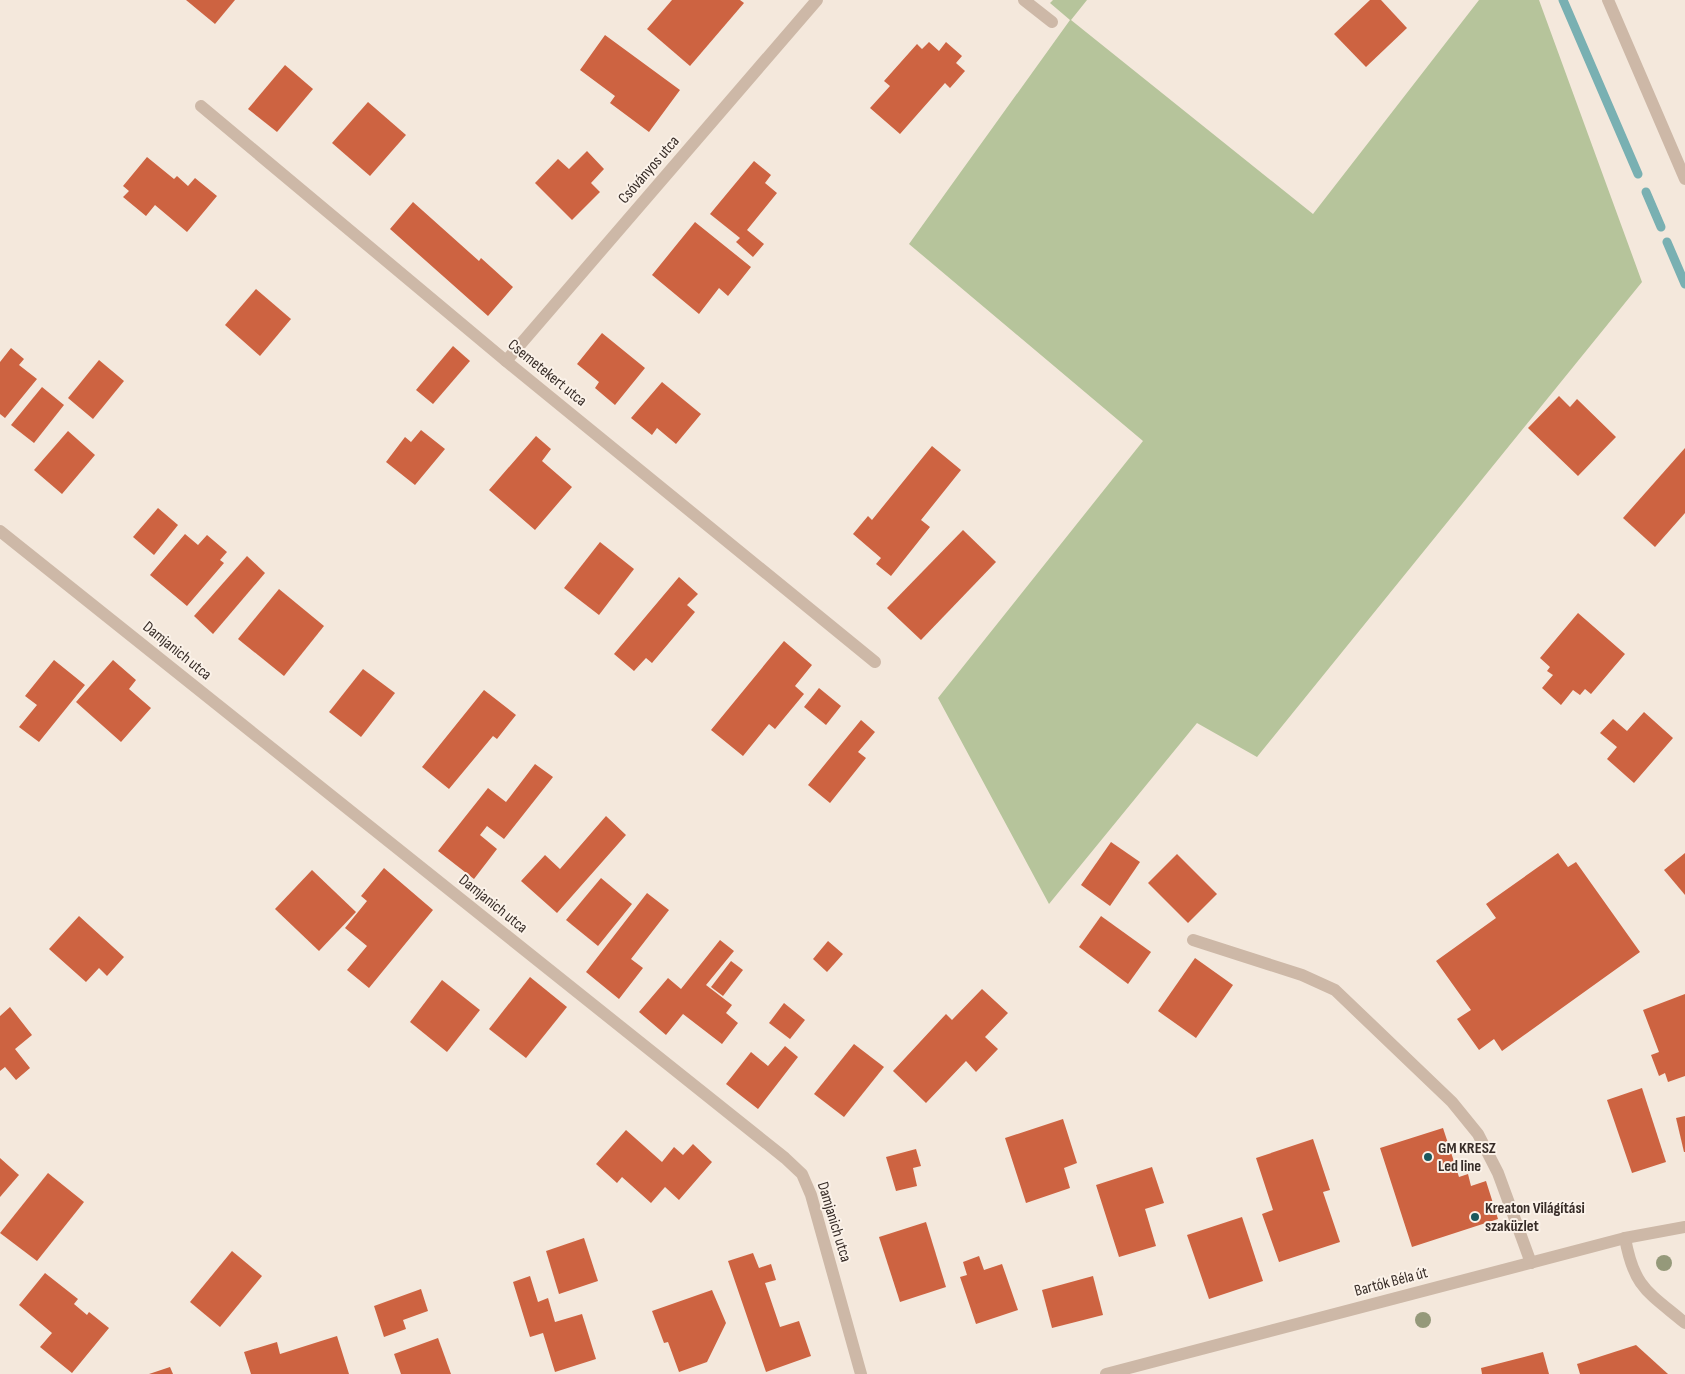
<svg xmlns="http://www.w3.org/2000/svg" width="1685" height="1374" font-family="'Sofia Sans Condensed',sans-serif">
<style>
.green{fill:#b6c49b}
.lines{fill:none;stroke-linecap:round;stroke-linejoin:round}
.stream{stroke:#79b0b2;stroke-width:9}
.building{fill:#cd6341}
.minor{stroke:#cdb8a7;stroke-width:12}
.tree{fill:#95997a}
.poi-dot{fill:#1b585d;stroke:#fbf2e9;stroke-width:2}
.labels{text-anchor:middle;dominant-baseline:central;stroke-width:4;stroke-linejoin:round;paint-order:stroke}
.street-label{font-size:16px;fill:#382d28;stroke:#fbf2e9}
.poi-label{font-size:16px;font-weight:bold;fill:#382d28;stroke:#fbf2e9;text-anchor:start}
</style>
<rect width="100%" height="100%" fill="#f4e8dc"/>
<polygon class="green" points="1053,0 1087,0 1071,20 1313,214 1479,0 1539,0 1642,282 1257,757 1197,723 1049,904 938,698 1143,441 909,244 1070,20 1050,3"/>
<g class="lines">
<g class="stream">
<polyline points="1563,0 1638,174"/>
<polyline points="1646,192 1661,227"/>
<polyline points="1667,242 1685,284"/>
</g>
</g>
<g class="building">
<polygon points="186,0 235,0 215,24"/>
<polygon points="672,0 740,0 744,3 690,66 647,29"/>
<polygon points="1370,0 1381,0 1407,28 1366,67 1334,34"/>
<polygon points="605,35 680,90 649,132 610,103 615,96 580,70"/>
<polygon points="929,42 939,51 946,42 962,56 956,63 965,71 950,88 945,83 900,134 870,108 890,86 884,81 917,44 922,49"/>
<polygon points="285,65 313,89 277,132 248,109"/>
<polygon points="368,102 406,135 370,176 332,143"/>
<polygon points="587,151 604,169 591,183 600,192 572,220 535,183 558,159 569,169"/>
<polygon points="147,157 174,179 177,176 188,186 195,178 217,196 187,232 155,205 146,216 123,197 129,191 123,186"/>
<polygon points="754,161 771,175 765,183 777,193 747,230 764,244 753,257 736,242 740,238 710,214"/>
<polygon points="413,202 479,261 481,258 513,287 488,316 390,229"/>
<polygon points="695,222 751,267 728,296 719,288 699,314 652,275"/>
<polygon points="256,289 291,319 260,356 225,325"/>
<polygon points="602,333 645,368 615,405 595,388 599,382 577,364"/>
<polygon points="453,346 470,361 433,404 416,390"/>
<polygon points="11,348 24,359 19,365 37,379 5,418 0,414 0,362"/>
<polygon points="99,360 124,381 93,419 68,398"/>
<polygon points="662,382 701,414 676,444 657,428 652,435 631,418"/>
<polygon points="42,387 64,405 34,443 11,425"/>
<polygon points="1559,396 1570,407 1577,399 1616,437 1578,476 1528,428"/>
<polygon points="421,430 445,449 415,485 386,462 405,437 411,442"/>
<polygon points="68,431 95,455 62,494 34,470"/>
<polygon points="536,436 551,449 542,461 572,487 535,530 489,490"/>
<polygon points="932,446 961,470 921,520 930,527 891,576 876,564 881,558 853,534 868,516 872,520"/>
<polygon points="1685,448 1685,513 1655,547 1623,518"/>
<polygon points="158,508 178,525 154,555 133,537"/>
<polygon points="963,530 996,562 921,640 887,608"/>
<polygon points="185,534 198,545 207,535 227,552 220,560 224,563 187,606 150,575"/>
<polygon points="600,542 634,569 599,615 564,588"/>
<polygon points="247,556 265,573 213,634 194,616"/>
<polygon points="679,577 698,594 687,605 695,612 652,663 646,658 634,671 614,654"/>
<polygon points="279,589 324,626 284,676 238,639"/>
<polygon points="1578,613 1625,654 1591,694 1585,689 1580,695 1573,690 1561,705 1542,688 1553,675 1547,671 1550,667 1540,658"/>
<polygon points="784,641 812,665 795,686 804,694 775,729 769,724 743,756 711,730"/>
<polygon points="54,660 85,685 39,742 19,727 37,705 25,696"/>
<polygon points="113,660 136,680 129,689 151,708 121,742 76,702"/>
<polygon points="363,669 395,693 361,737 329,712"/>
<polygon points="819,688 841,706 826,725 804,707"/>
<polygon points="484,690 516,715 497,739 493,736 449,789 422,767"/>
<polygon points="1644,712 1673,738 1634,783 1607,759 1617,747 1600,733 1613,719 1627,731"/>
<polygon points="861,720 875,732 858,752 866,758 830,803 808,785"/>
<polygon points="535,764 553,777 504,839 487,826 480,835 497,849 474,879 438,851 488,788 506,802"/>
<polygon points="606,816 626,835 557,913 521,881 545,855 560,869"/>
<polygon points="1111,842 1140,862 1110,906 1081,885"/>
<polygon points="1558,853 1568,867 1576,862 1640,952 1502,1051 1494,1039 1479,1050 1457,1019 1471,1010 1436,961 1496,918 1486,904"/>
<polygon points="1685,853 1685,895 1664,870"/>
<polygon points="1177,854 1217,894 1188,923 1148,883"/>
<polygon points="384,868 433,910 369,988 347,970 367,946 345,928 367,901 361,896"/>
<polygon points="312,870 356,912 319,951 275,909"/>
<polygon points="601,878 632,904 598,946 566,920"/>
<polygon points="647,893 669,910 631,959 643,968 619,999 586,972"/>
<polygon points="79,916 124,957 107,976 99,968 86,982 49,949"/>
<polygon points="1101,916 1151,952 1128,984 1079,947"/>
<polygon points="720,940 734,951 706,985 732,1005 726,1013 738,1023 722,1044 683,1014 666,1035 639,1012 668,978 681,989"/>
<polygon points="828,941 843,954 827,972 813,959"/>
<polygon points="1195,958 1233,985 1196,1038 1158,1011"/>
<polygon points="731,961 743,970 723,996 711,987"/>
<polygon points="530,977 567,1007 526,1058 489,1029"/>
<polygon points="442,980 480,1010 447,1052 410,1022"/>
<polygon points="982,989 1008,1013 985,1037 998,1049 976,1072 966,1061 926,1103 893,1071 946,1014 952,1020"/>
<polygon points="1685,994 1685,1076 1668,1082 1665,1073 1659,1076 1651,1055 1659,1052 1643,1010"/>
<polygon points="784,1003 805,1020 790,1039 769,1023"/>
<polygon points="10,1007 32,1035 15,1049 30,1068 16,1080 5,1067 0,1071 0,1016"/>
<polygon points="854,1044 884,1067 844,1117 814,1094"/>
<polygon points="785,1046 798,1057 758,1109 726,1084 751,1052 768,1066"/>
<polygon points="1642,1088 1666,1162 1632,1173 1607,1100"/>
<polygon points="1685,1116 1685,1152 1684,1152 1676,1118"/>
<polygon points="1063,1119 1077,1163 1064,1168 1070,1188 1026,1203 1005,1138"/>
<polygon points="1443,1128 1459,1177 1468,1174 1471,1186 1486,1181 1498,1219 1412,1247 1380,1148"/>
<polygon points="626,1130 662,1162 674,1147 683,1155 693,1144 712,1162 679,1200 665,1187 651,1203 622,1177 617,1183 596,1164"/>
<polygon points="1313,1139 1330,1190 1323,1192 1340,1242 1279,1262 1262,1214 1273,1210 1256,1158"/>
<polygon points="916,1149 921,1166 913,1168 917,1186 896,1191 886,1157"/>
<polygon points="0,1158 19,1175 0,1197"/>
<polygon points="1152,1167 1164,1203 1145,1209 1156,1246 1119,1257 1096,1185"/>
<polygon points="48,1173 84,1202 37,1261 0,1233"/>
<polygon points="1242,1217 1263,1281 1209,1299 1187,1235"/>
<polygon points="926,1222 946,1287 900,1302 879,1237"/>
<polygon points="584,1238 598,1281 559,1294 546,1251"/>
<polygon points="232,1251 262,1276 220,1327 190,1302"/>
<polygon points="753,1253 759,1268 771,1264 776,1280 765,1283 780,1327 799,1321 811,1356 766,1372 728,1261"/>
<polygon points="979,1256 984,1270 1002,1264 1018,1310 976,1324 960,1277 967,1275 963,1262"/>
<polygon points="45,1273 78,1299 74,1304 87,1315 89,1312 109,1328 72,1373 40,1347 52,1333 19,1305"/>
<polygon points="530,1276 538,1302 548,1298 555,1322 582,1314 596,1359 555,1372 543,1333 530,1337 513,1282"/>
<polygon points="1093,1276 1103,1315 1052,1328 1042,1290"/>
<polygon points="421,1289 428,1311 403,1320 406,1329 384,1337 374,1306"/>
<polygon points="712,1290 726,1323 707,1362 679,1372 668,1342 664,1343 652,1311"/>
<polygon points="337,1336 349,1374 251,1374 244,1352 277,1342 280,1354"/>
<polygon points="438,1338 451,1374 401,1374 394,1354"/>
<polygon points="1636,1345 1668,1374 1580,1374 1577,1364"/>
<polygon points="1543,1352 1549,1374 1482,1374 1481,1368"/>
<polygon points="170,1367 173,1374 149,1374"/>
</g>
<g class="lines">
<g class="minor">
<polyline points="1024,0 1052,22"/>
<polyline points="1608,0 1685,179"/>
<polyline points="201,106 506,361 875,662"/>
<polyline points="506,361 817,0"/>
<polyline points="0,531 785,1158 802,1174 811,1195 861,1374"/>
<polyline points="1193,940 1302,975 1335,990 1452,1102 1478,1134 1498,1173 1531,1263"/>
<path d="M 1625,1238 C 1634,1288 1648,1292 1685,1323"/>
<polyline points="1106,1374 1625,1238 1685,1227"/>
</g>
</g>
<g class="tree">
<circle cx="1664" cy="1263" r="8"/>
<circle cx="1423" cy="1320" r="8"/>
</g>
<g class="poi-dot">
<circle cx="1428" cy="1157" r="5"/>
<circle cx="1475" cy="1217" r="5"/>
</g>
<g class="labels">
<g class="street-label">
<text transform="translate(649 170) rotate(-49)">Csóványos utca</text>
<text transform="translate(547 373) rotate(39)">Csemetekert utca</text>
<text transform="translate(177 651) rotate(39)">Damjanich utca</text>
<text transform="translate(493 904) rotate(39)">Damjanich utca</text>
<text transform="translate(834 1222) rotate(73)">Damjanich utca</text>
<text transform="translate(1391 1282) rotate(-15)">Bartók Béla út</text>
</g>
<g class="poi-label">
<text x="1438" y="1148">GM KRESZ<tspan x="1438" dy="18">Led line</tspan></text>
<text x="1485" y="1208">Kreaton Világítási<tspan x="1485" dy="18">szaküzlet</tspan></text>
</g>
</g>
</svg>
